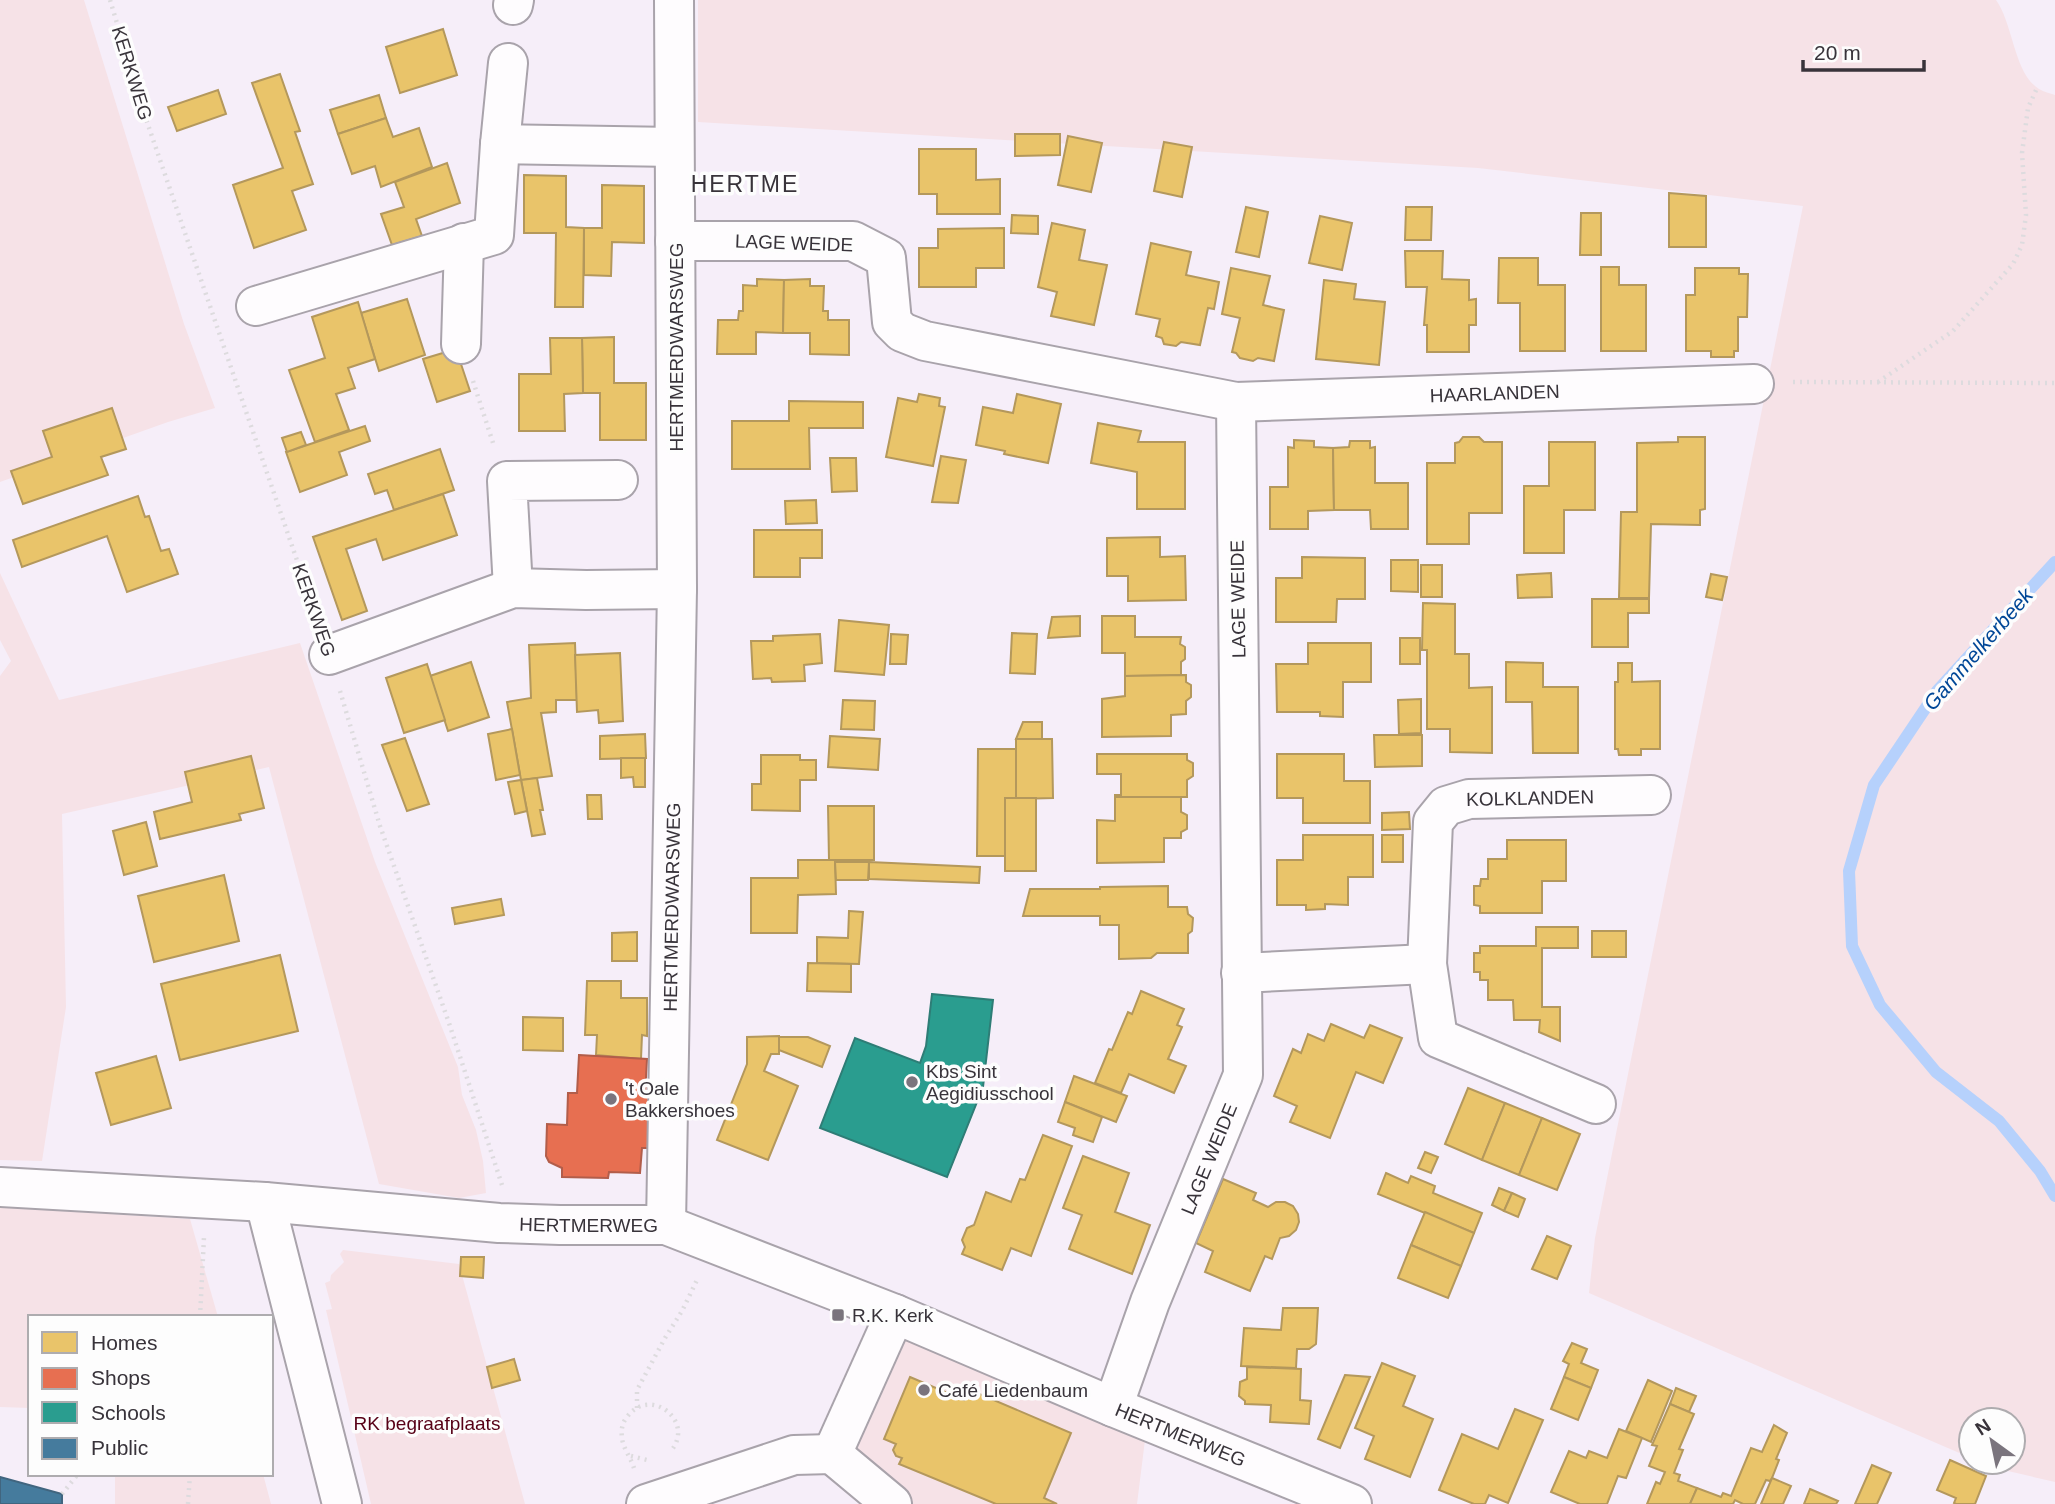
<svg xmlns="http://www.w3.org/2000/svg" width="2055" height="1504" font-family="Helvetica,sans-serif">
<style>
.green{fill:#f6e2e7}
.homes{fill:#e9c46a;stroke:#b4985c;stroke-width:2}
.shops{fill:#e76f51;stroke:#b25d4a;stroke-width:2}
.schools{fill:#2a9d8f;stroke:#2e7d76;stroke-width:2}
.public{fill:#457b9d;stroke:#41657f;stroke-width:2}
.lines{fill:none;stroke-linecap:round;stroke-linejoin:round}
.stream{stroke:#b6d1fc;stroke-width:12}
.minor-casing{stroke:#a9a3ab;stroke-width:42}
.path{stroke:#dddbde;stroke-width:4.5;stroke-dasharray:2 5;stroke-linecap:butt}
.minor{stroke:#fefcfe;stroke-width:38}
.poi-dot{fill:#7a747d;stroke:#fdfdfd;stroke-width:2.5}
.labels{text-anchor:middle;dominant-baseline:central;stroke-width:7;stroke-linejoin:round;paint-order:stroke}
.street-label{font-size:19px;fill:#38333a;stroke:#fdfdfd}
.poi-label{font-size:19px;fill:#38333a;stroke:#fdfdfd;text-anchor:start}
.park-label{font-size:19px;fill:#570016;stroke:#fdfdfd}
.water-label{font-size:21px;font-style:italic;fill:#004797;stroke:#fdfdfd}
.quarter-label{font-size:23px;letter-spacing:2px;fill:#38333a;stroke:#fdfdfd}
</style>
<rect width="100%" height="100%" fill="#f6eef9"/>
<g class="green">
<polygon points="0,0 84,0 184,324 215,408 168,422 0,482"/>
<path d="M 698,0 L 1996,0 C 2013,23 2014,74 2039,89 C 2044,92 2050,93 2055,95 L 2055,1482 L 1995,1468 L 1981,1462 L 2013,1462 L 2013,1420 L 1971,1420 L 1971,1458 L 1589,1293 L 1595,1238 L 1803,206 L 1478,168 L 698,122 Z"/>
<polygon points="0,573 59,700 300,643 375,862 458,1067 462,1095 476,1130 483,1161 486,1193 459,1198 379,1184 269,767 62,814 66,1007 42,1161 0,1160 0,676 11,661 0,640"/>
<polygon points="0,1207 190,1219 218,1317 30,1317 30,1408 0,1407"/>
<polygon points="343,1250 459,1264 525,1504 371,1504 326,1310 332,1309 325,1283 330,1281 331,1275 344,1262 340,1254"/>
<polygon points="905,1331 1146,1432 1137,1504 894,1504 854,1449"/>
<polygon points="115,1474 263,1474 271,1504 115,1504"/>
</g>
<g class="homes">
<polygon points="443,29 457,75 400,93 386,47"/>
<polygon points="280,74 300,131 295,132 313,184 292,191 306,230 254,248 233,185 283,168 252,83"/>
<polygon points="218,90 226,114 177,131 168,107"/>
<polygon points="379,95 386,118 338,134 330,110"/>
<polygon points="386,118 393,137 419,128 432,167 381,187 375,166 352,174 338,134"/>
<polygon points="1015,134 1060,134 1060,155 1015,156"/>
<polygon points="1068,136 1102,143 1091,192 1058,185"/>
<polygon points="1164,142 1192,147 1182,197 1154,191"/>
<polygon points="919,149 976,149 976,180 1000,179 1000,214 937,214 937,194 919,194"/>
<polygon points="447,163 460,203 416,219 422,236 392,245 381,214 404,207 395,182"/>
<polygon points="524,175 566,176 566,227 584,228 583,307 555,307 556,233 524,233"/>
<polygon points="602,185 644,186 644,243 612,242 611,276 584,275 584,228 602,228"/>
<polygon points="1669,193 1706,196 1706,247 1669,247"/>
<polygon points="1246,207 1268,212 1259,257 1236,252"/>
<polygon points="1406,207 1432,207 1431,240 1405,240"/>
<polygon points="1581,213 1601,213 1601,255 1580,255"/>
<polygon points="1012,215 1038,216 1038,234 1011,233"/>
<polygon points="1320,216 1352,223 1342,270 1309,263"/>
<polygon points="1052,223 1085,230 1079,260 1107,265 1094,325 1051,316 1057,292 1038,287"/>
<polygon points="1004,228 1004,268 976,268 976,287 919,287 919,248 938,248 938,229"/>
<polygon points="1151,243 1191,252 1186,275 1219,282 1214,309 1208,308 1200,345 1181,342 1176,346 1164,344 1162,338 1156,336 1160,319 1136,314"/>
<polygon points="1405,251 1443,251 1442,279 1469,280 1469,300 1476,299 1476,325 1469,325 1469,352 1427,352 1427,325 1424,325 1427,287 1406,287"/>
<polygon points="1499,258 1538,258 1538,285 1565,285 1565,351 1520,351 1520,303 1498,303"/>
<polygon points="1601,267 1619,267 1619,285 1646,285 1646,351 1601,351"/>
<polygon points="1231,268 1270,276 1263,305 1284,310 1274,361 1258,358 1253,361 1240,358 1236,353 1232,352 1240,318 1222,314"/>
<polygon points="1695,268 1739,268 1739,274 1748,274 1747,317 1738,317 1738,351 1734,351 1734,357 1711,357 1711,351 1686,351 1686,295 1695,295"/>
<polygon points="757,279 784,280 783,333 756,332 756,354 717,354 718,320 738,320 739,311 743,311 743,285 757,286"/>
<polygon points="810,279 810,286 824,286 823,311 828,311 828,320 849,320 849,355 810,354 810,333 783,333 784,280"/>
<polygon points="1324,280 1356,284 1354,299 1385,302 1379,365 1316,359"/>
<polygon points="407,299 425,355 379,371 361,313"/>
<polygon points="358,302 375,359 348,368 355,388 336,394 349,430 315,442 289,370 325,358 312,317"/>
<polygon points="614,337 614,383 646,383 646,440 600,440 600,393 583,393 582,338"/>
<polygon points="550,338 582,338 583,393 564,394 565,431 519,431 519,374 551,374"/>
<polygon points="456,349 470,391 437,402 423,359"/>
<polygon points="919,394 940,398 939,406 945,407 933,466 886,457 898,398 917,402"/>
<polygon points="1017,394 1061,404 1048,463 1004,454 1005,451 976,445 983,407 1013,413"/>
<polygon points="789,401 863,402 863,428 809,428 810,469 732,469 732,421 789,421"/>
<polygon points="112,408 126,449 101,457 108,475 23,504 11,471 52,457 43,431"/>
<polygon points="1098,423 1141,431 1138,442 1185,442 1185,509 1137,509 1137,472 1091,463"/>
<polygon points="365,426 370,441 339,452 347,475 300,492 286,452"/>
<polygon points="301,432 306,445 287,452 282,438"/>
<polygon points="1463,437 1479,437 1484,442 1502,442 1502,513 1469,513 1469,544 1427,544 1427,463 1455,463 1455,443 1459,442"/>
<polygon points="1678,437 1705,437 1705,509 1700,510 1700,525 1651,524 1649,598 1619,598 1621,512 1637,512 1637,443 1678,442"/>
<polygon points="1294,440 1314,441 1314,447 1333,448 1334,510 1308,511 1308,529 1270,529 1270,487 1288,487 1288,447 1294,448"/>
<polygon points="1350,441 1370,441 1370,448 1375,447 1375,483 1408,483 1408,529 1371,529 1370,510 1334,510 1333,448 1349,447"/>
<polygon points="1549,442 1595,442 1595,510 1564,510 1564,553 1524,553 1524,486 1549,486"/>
<polygon points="440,449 454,490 394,510 387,490 375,494 368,474"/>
<polygon points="941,456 966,460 958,503 932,502"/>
<polygon points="830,458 856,458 857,491 832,492"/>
<polygon points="443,494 457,535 383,560 376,539 346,549 367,611 342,620 313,537"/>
<polygon points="138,496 145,517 149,516 161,551 169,549 178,574 127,592 107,536 22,567 13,540"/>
<polygon points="816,500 817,523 786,524 785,501"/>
<polygon points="754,530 822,530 822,558 800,558 800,577 754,577"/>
<polygon points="1160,537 1160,557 1185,556 1186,600 1128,601 1128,576 1107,576 1107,538"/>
<polygon points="1302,557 1365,558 1365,599 1337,599 1336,622 1276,622 1276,578 1302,578"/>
<polygon points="1391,560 1418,560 1418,592 1391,591"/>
<rect x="1421" y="565" width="21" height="32"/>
<polygon points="1551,573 1552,597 1518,598 1517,575"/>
<polygon points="1711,574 1727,577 1722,600 1706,597"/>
<polygon points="1592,599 1649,599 1649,613 1628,613 1628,647 1592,647"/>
<polygon points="1423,603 1455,604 1455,654 1469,654 1469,688 1492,687 1492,753 1450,752 1450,729 1427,729 1427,650 1422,650"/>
<polygon points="1080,616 1080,636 1048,638 1052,617"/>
<polygon points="1102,616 1135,616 1135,637 1181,637 1180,644 1185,647 1185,659 1181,662 1181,675 1186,675 1125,676 1125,653 1102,653"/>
<polygon points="839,620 889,625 884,675 835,671"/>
<polygon points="1012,633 1037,634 1035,674 1010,673"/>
<polygon points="820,634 822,663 804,665 805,681 772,682 771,678 753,679 751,641 773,641 773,636"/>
<polygon points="891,634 908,635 906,664 890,664"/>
<rect x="1400" y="638" width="20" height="26"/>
<polygon points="575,643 577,700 556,700 556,712 541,713 552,776 521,780 507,702 531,698 529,645"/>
<polygon points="1308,643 1371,643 1371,682 1343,682 1343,717 1320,716 1320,712 1277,712 1276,664 1308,664"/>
<polygon points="620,653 623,721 599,723 598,710 577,712 575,655"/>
<polygon points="471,662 489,717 448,731 430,676"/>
<polygon points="1506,662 1543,663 1543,687 1578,687 1578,753 1533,753 1532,702 1506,702"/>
<polygon points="1618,663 1632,663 1632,682 1660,681 1660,749 1641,749 1641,755 1619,755 1618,749 1615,749 1615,682 1618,682"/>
<polygon points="427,664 445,720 404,733 386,678"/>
<polygon points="1186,675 1186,682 1191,685 1191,697 1186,701 1186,714 1171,715 1171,736 1102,737 1102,699 1125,696 1125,676"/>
<polygon points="1421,699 1421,733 1399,734 1398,700"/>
<polygon points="843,700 875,701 874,730 841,729"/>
<polygon points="1023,722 1042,722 1042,739 1016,739"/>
<polygon points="512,729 520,775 496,780 488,734"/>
<polygon points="645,734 646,758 600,759 600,736"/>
<polygon points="1374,735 1422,735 1422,766 1375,767"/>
<polygon points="830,736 880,739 878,770 828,767"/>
<polygon points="405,738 429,804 407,811 382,745"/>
<polygon points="1016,739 1052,739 1053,798 1016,799"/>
<polygon points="978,749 1016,749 1016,799 1005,798 1005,856 977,856"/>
<polygon points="1097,754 1187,754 1187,760 1193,763 1193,776 1187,780 1187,797 1115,797 1115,795 1121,795 1121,774 1097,774"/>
<polygon points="1277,754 1344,754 1344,781 1370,781 1370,823 1303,823 1303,798 1277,798"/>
<polygon points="761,755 800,755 800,760 816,760 816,780 800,780 800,811 752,810 752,784 761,784"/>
<polygon points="251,756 264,808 239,814 241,820 160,839 154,812 192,802 185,772"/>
<polygon points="621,758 645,758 645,787 634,787 633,777 621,778"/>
<polygon points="537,778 543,810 540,810 545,834 532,836 521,780"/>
<polygon points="521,780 527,811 515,814 508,782"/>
<polygon points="587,795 601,795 602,819 588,819"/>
<polygon points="1115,797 1181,797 1181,812 1187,815 1187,829 1181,832 1181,838 1164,838 1164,862 1097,863 1097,820 1115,821"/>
<rect x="1005" y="798" width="31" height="73"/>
<polygon points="828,806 874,806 874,860 829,860"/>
<polygon points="1409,812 1410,829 1382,830 1382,813"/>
<polygon points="146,822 157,866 124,875 113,831"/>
<polygon points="1303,835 1373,835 1373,877 1348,877 1348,905 1325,904 1325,909 1306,910 1306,905 1277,905 1277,860 1303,860"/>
<rect x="1382" y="835" width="21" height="27"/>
<polygon points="1507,840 1566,840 1566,881 1542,881 1542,913 1480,913 1480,906 1474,905 1474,886 1480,886 1481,879 1488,879 1488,859 1507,859"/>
<polygon points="798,860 835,860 836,894 798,895 797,933 751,933 751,878 798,878"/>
<polygon points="835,862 869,862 868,880 836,880"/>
<polygon points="869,862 980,867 979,883 869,879"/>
<polygon points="224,875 239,941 154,962 138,896"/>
<polygon points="1168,886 1168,907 1187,907 1188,914 1193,918 1192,931 1188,934 1188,953 1157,953 1151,958 1119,959 1119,925 1100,925 1100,916 1023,916 1030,889 1100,889 1100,887"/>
<polygon points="501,899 504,915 455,924 452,908"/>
<polygon points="849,911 863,912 859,964 817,963 817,937 848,938"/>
<polygon points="1536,927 1578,927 1578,948 1542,948 1542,1007 1560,1007 1560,1041 1539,1032 1540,1020 1514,1020 1513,1000 1488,1000 1488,980 1480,980 1480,972 1474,972 1474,953 1480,953 1480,946 1536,946"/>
<rect x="1592" y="931" width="34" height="26"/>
<polygon points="637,932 637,961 612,961 612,933"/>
<polygon points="280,955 298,1031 180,1060 161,984"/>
<polygon points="808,963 851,964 851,992 807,991"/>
<polygon points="587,981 621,981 621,998 647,998 647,1036 642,1035 641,1059 596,1055 597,1035 585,1035"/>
<polygon points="1141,991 1184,1009 1177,1025 1182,1027 1168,1059 1186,1066 1174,1093 1129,1074 1121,1093 1095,1083 1109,1049 1112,1050 1128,1012 1132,1014"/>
<polygon points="523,1017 563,1018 563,1051 523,1050"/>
<polygon points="1331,1024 1364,1038 1370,1025 1402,1038 1383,1083 1356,1072 1330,1138 1290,1122 1297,1106 1274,1096 1293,1049 1301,1053 1308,1034 1324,1041"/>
<polygon points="779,1036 779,1054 771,1054 764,1071 798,1086 768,1160 717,1140 747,1064 747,1037"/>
<polygon points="779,1037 808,1037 830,1046 822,1067 779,1050"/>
<polygon points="156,1056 171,1108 111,1125 96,1073"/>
<polygon points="1074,1076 1127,1096 1116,1122 1065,1102"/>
<polygon points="1468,1088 1505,1103 1482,1160 1445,1144"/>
<polygon points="1065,1102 1102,1117 1093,1142 1073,1135 1075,1128 1058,1122"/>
<polygon points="1505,1103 1542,1118 1519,1175 1482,1160"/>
<polygon points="1542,1118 1580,1134 1557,1190 1519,1175"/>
<polygon points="1043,1135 1072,1146 1031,1256 1011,1248 1002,1270 962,1254 965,1247 962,1240 967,1228 974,1225 986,1192 1011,1202 1020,1179 1025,1180"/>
<polygon points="1425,1152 1438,1157 1431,1173 1418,1168"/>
<polygon points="1083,1156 1129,1173 1115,1212 1150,1225 1132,1274 1069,1249 1082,1215 1063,1208"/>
<polygon points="1386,1173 1408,1183 1411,1176 1435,1186 1433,1193 1482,1213 1474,1233 1378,1194"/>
<polygon points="1223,1179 1256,1193 1253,1200 1268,1207 1276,1202 1285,1202 1293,1206 1298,1214 1299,1222 1296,1230 1289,1236 1280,1238 1272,1259 1265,1256 1250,1291 1205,1272 1213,1251 1196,1243"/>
<polygon points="1499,1188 1512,1193 1504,1211 1492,1205"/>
<polygon points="1512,1193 1525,1199 1518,1217 1504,1211"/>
<polygon points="1425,1212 1474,1233 1461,1266 1411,1245"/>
<polygon points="1547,1236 1571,1246 1557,1279 1532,1269"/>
<polygon points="1411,1245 1461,1266 1448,1298 1398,1278"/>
<polygon points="461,1257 484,1257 483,1278 460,1276"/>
<polygon points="1283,1308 1318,1308 1316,1344 1309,1349 1297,1349 1296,1368 1241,1366 1244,1328 1281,1330"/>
<polygon points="1572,1343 1587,1349 1581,1363 1598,1370 1591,1388 1564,1377 1569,1364 1563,1361"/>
<polygon points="514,1359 520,1380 492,1388 487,1367"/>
<polygon points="1382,1363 1415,1376 1403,1406 1433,1419 1410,1477 1365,1459 1374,1436 1355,1428"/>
<polygon points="1247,1367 1301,1369 1300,1400 1311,1401 1309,1424 1270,1422 1271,1405 1245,1404 1245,1401 1239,1396 1240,1382 1247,1379"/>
<polygon points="1345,1375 1370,1377 1340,1448 1318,1439"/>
<polygon points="910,1377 964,1400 968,1389 1071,1433 1044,1498 1057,1504 996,1504 899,1464 902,1458 896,1456 893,1450 896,1444 884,1439"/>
<polygon points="1564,1377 1591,1388 1578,1420 1551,1409"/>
<polygon points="1648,1380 1672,1391 1651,1442 1626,1431"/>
<polygon points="1676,1388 1696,1396 1689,1412 1670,1404"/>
<polygon points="1670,1404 1694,1414 1679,1449 1683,1450 1674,1473 1680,1475 1678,1481 1697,1488 1690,1504 1647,1504 1656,1482 1660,1484 1665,1472 1649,1466 1657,1446 1652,1445"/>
<polygon points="1515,1409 1543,1420 1508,1503 1489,1495 1485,1504 1474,1504 1439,1490 1462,1434 1498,1449"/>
<polygon points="1774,1425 1787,1433 1776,1459 1779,1460 1772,1478 1770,1481 1766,1480 1755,1504 1743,1504 1735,1500 1733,1504 1690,1504 1697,1488 1721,1497 1723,1493 1731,1496 1751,1448 1762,1452"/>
<polygon points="1619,1429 1642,1438 1626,1478 1618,1476 1607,1504 1580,1504 1551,1492 1569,1451 1586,1458 1589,1451 1607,1458"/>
<polygon points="1950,1460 1986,1476 1975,1504 1956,1504 1954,1503 1956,1498 1937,1490"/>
<polygon points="1872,1465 1891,1473 1877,1504 1855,1504"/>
<polygon points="1772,1478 1791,1486 1783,1504 1761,1504"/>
<polygon points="1810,1489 1838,1501 1836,1504 1804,1504"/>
</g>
<polygon class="shops" points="579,1055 647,1059 645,1096 651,1097 648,1148 642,1148 640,1173 609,1172 608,1178 562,1177 562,1168 549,1162 546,1156 547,1124 567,1125 568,1093 577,1093"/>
<polygon class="schools" points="932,994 993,1000 983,1087 947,1177 820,1128 855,1038 920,1063 926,1046"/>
<polygon class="public" points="0,1477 62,1494 62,1504 0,1504"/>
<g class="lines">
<polyline class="stream" points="2055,562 1937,691 1874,785 1849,871 1852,946 1880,1005 1936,1072 1999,1121 2040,1171 2055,1196"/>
<g class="minor-casing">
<g id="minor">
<polyline points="513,5 514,0"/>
<polyline points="500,144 674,147"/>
<path id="s1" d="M 675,241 L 853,241 L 886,258 L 892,322 L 902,332 L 925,341 L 1236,402 L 1754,384"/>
<polyline points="256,306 494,235 500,144 508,63"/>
<polyline points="461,344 464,243"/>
<polyline points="513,588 507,481 618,480"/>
<polyline points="329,655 513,588 586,590 677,589"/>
<polyline points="1241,973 1427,964"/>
<path id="s2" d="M 1596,1104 L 1438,1038 L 1427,964 L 1433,822 L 1446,806 L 1469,799 L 1651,795"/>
<path id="s3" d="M 0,1187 L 265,1202 L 499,1223 L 560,1225 L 666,1225 L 895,1314 L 1113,1407 L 1352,1504"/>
<polyline points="265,1202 342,1504"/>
<path id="s4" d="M 666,1225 L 677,589 L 674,0"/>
<path id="s5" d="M 1113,1407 L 1150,1302 L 1243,1075 L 1236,402"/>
<polyline points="832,1454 895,1314"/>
<polyline points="832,1454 892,1504"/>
<polyline points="646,1504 794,1455 832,1454"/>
</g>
</g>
<g class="path">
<polyline points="110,0 146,119 316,616"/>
<polyline points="473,381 494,446"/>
<polyline points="1793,382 2055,383"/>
<polyline points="1878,382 1953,331 2013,264 2022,245 2026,215 2022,153 2028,108 2037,88"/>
<polyline points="340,691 380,826 449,1023 502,1185"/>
<polyline points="200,1317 204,1237"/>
<polyline points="637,1408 637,1390 665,1338 682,1311 697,1280"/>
<polyline points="631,1456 647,1460"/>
<path d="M 634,1468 C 631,1458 623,1448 622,1438 C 621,1430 622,1423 627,1417 C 650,1385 697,1422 670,1452"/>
<polyline points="62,1494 78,1474"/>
<polyline points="188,1504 190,1474"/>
</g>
<use href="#minor" class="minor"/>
</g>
<g class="poi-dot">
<circle cx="912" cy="1082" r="7"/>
<circle cx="611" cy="1099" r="7"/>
<rect x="831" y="1308" width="14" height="14" rx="3.5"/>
<circle cx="924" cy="1390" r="7"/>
</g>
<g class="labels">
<g class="street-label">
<text transform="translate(132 73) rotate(73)">KERKWEG</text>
<text transform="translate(794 243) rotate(2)">LAGE WEIDE</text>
<text transform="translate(676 347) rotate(-90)">HERTMERDWARSWEG</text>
<text stroke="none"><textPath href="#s1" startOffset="894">HAARLANDEN</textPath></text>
<text transform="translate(1238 599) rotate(-91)">LAGE WEIDE</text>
<text transform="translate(314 610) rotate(71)">KERKWEG</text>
<text stroke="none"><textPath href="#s2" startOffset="494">KOLKLANDEN</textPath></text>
<text stroke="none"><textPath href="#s4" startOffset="318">HERTMERDWARSWEG</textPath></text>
<text stroke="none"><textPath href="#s5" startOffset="266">LAGE WEIDE</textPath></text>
<text stroke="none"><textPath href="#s3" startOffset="590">HERTMERWEG</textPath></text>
<text stroke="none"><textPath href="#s3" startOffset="1223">HERTMERWEG</textPath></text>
</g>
<g class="poi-label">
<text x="926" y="1071">Kbs Sint<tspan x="926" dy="22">Aegidiusschool</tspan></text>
<text x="625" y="1088">'t Oale<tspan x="625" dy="22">Bakkershoes</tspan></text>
<text x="852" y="1315">R.K. Kerk</text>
<text x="938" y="1390">Café Liedenbaum</text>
</g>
<g class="park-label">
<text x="427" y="1423">RK begraafplaats</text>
</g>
<g class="water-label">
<text transform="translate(1978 649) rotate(-49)">Gammelkerbeek</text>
</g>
<g class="quarter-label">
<text x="745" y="184">HERTME</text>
</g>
</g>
<rect x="28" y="1315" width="245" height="161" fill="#fdfdfd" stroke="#aeacaf" stroke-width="2"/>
<rect x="42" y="1332" width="35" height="21" fill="#e9c46a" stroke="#aeacaf" stroke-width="2"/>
<text x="91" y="1350" font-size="21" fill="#38333a">Homes</text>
<rect x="42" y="1368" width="35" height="21" fill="#e76f51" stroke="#aeacaf" stroke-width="2"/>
<text x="91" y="1385" font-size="21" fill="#38333a">Shops</text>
<rect x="42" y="1402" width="35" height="21" fill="#2a9d8f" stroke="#aeacaf" stroke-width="2"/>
<text x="91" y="1420" font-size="21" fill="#38333a">Schools</text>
<rect x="42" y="1438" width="35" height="21" fill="#457b9d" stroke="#aeacaf" stroke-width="2"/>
<text x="91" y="1455" font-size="21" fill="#38333a">Public</text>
<g transform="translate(1992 1441) rotate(327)"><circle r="33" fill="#fdfdfd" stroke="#aeacaf" stroke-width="2"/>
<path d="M0-5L12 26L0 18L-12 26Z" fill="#7a747d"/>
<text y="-10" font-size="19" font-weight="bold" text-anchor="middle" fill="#38333a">N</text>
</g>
<path d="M1803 60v10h121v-10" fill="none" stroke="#38333a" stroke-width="3.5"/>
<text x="1814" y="60" font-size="21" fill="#38333a" stroke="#fdfdfd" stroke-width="5" paint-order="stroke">20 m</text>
</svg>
